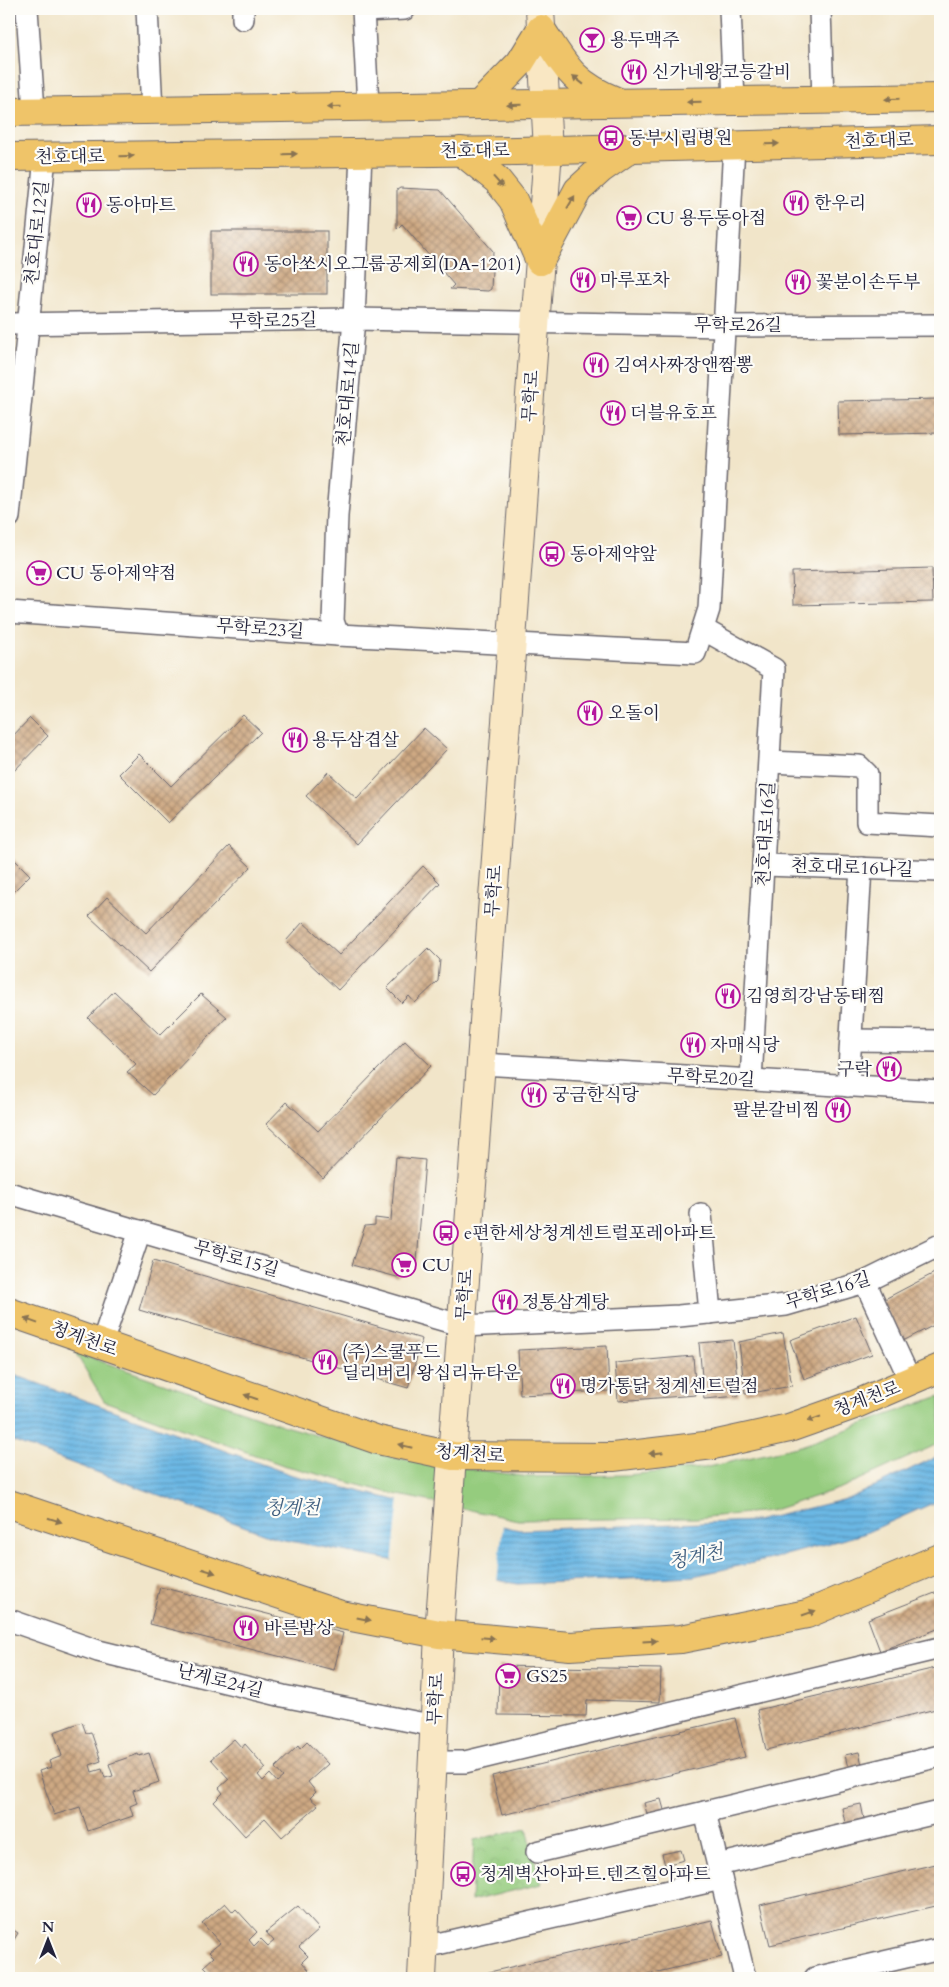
<svg xmlns="http://www.w3.org/2000/svg" width="949" height="1987" font-family="Cardo,'Noto Serif KR',serif">
<style>
.grass{fill:#95cc7e;stroke:#5c775c}
.park{fill:url(#park-crowns);stroke:#5c775c}
.water{fill:url(#water-rules);stroke:#466c90}
.pier{fill:#f1e5c9}
.building{fill:url(#building-cross-hatch)}
.lines{fill:none;stroke-linecap:round;stroke-linejoin:round}
.street-casing{stroke:#6a666d;stroke-width:24}
.secondary-casing{stroke:#6a666d;stroke-width:30}
.primary-casing{stroke:#6a666d;stroke-width:30}
.street{stroke:#fff;stroke-width:21}
.secondary{stroke:#f9e7c3;stroke-width:28}
.primary{stroke:#efc469;stroke-width:28}
.oneway{fill:#887352}
.labels{text-anchor:middle;dominant-baseline:central;stroke-width:4.5;stroke-linejoin:round;paint-order:stroke}
.poi-label{font-size:18px;fill:#22223b;stroke:#fdfcf7;text-anchor:start}
.street-label{font-size:18px;fill:#22223b;stroke:#fdfcf7}
.water-label{font-size:19px;font-style:italic;fill:#3f5e7f;stroke:#fdfcf7}
</style>
<defs>
<pattern id="park-crowns" width="20" height="18" patternUnits="userSpaceOnUse" patternTransform="scale(1.25)"><rect width="20" height="18" fill="#95cc7e"/><path d="M2 6a3 3 0 1 1 6 0M12 15a3 3 0 1 1 6 0" fill="none" stroke="#80af6e"/></pattern>
<pattern id="water-rules" width="6" height="5" patternUnits="userSpaceOnUse" patternTransform="scale(1.25)"><rect width="6" height="5" fill="#6bb7e4"/><path d="M0 2.5h6" fill="none" stroke="#5894ba"/></pattern>
<pattern id="building-cross-hatch" width="8" height="8" patternUnits="userSpaceOnUse" patternTransform="scale(1.25)"><rect width="8" height="8" fill="#cea983"/><path d="M0 0l8 8M0 8l8-8" fill="none" stroke="#a7896c"/></pattern>
</defs>
<rect width="100%" height="100%" fill="#fdfcf7"/>
<filter id="ink" filterUnits="userSpaceOnUse"><feTurbulence type="fractalNoise" baseFrequency=".02" numOctaves="2"/><feDisplacementMap in="SourceGraphic" scale="10" xChannelSelector="R" yChannelSelector="G"/><feConvolveMatrix kernelMatrix="1 2 1 2 8 2 1 2 1" color-interpolation-filters="sRGB"/></filter>
<filter id="wash" filterUnits="userSpaceOnUse"><feTurbulence type="fractalNoise" baseFrequency=".0096" numOctaves="4" result="noise"/><feDisplacementMap in="SourceGraphic" scale="20" xChannelSelector="R" yChannelSelector="G"/><feGaussianBlur stdDeviation="1.12" result="paint"/><feColorMatrix in="noise" values="0 0 0 0 0 0 0 0 0 0 0 0 0 0 0 0 0 1.4 0 .05"/><feComposite in="paint" operator="in"/></filter>
<g filter="url(#wash)">
<rect width="100%" height="100%" fill="#f1e5c9"/>
<polygon class="grass" points="75,1352 288,1427 396,1458 529,1477 627,1475 704,1468 801,1446 940,1396 940,1443 841,1488 770,1511 696,1518 518,1520 394,1494 283,1465 104,1401"/>
<polygon class="park" points="527,1828 541,1884 471,1901 474,1840"/>
<polygon class="water" points="9,1373 292,1475 519,1530 756,1521 850,1498 940,1455 940,1500 863,1534 771,1559 693,1576 518,1584 279,1539 9,1440"/>
<polygon class="pier" points="399,1498 503,1524 497,1582 392,1563"/>
<g id="blocks">
<g class="building">
<polygon points="400,188 440,190 493,251 491,289 488,291 450,289 454,285 402,224 397,229 397,190"/>
<rect x="211" y="231" width="116" height="63"/>
<polygon points="940,399 940,433 839,435 838,401"/>
<polygon points="932,568 933,602 793,605 792,572"/>
<polygon points="243,715 261,732 168,823 119,774 139,754 171,786"/>
<polygon points="30,718 48,736 9,776 9,740"/>
<polygon points="424,728 447,749 357,844 306,796 328,772 357,799"/>
<polygon points="229,846 251,867 149,972 89,916 107,897 146,933"/>
<polygon points="9,854 30,875 9,896"/>
<polygon points="423,866 440,883 338,990 286,941 303,922 339,955"/>
<polygon points="428,948 440,960 438,981 415,1003 409,996 402,1003 387,988"/>
<polygon points="114,991 160,1035 201,994 227,1017 153,1095 127,1072 136,1064 88,1018"/>
<polygon points="405,1041 431,1066 323,1178 266,1124 287,1102 318,1131"/>
<polygon points="396,1157 425,1160 417,1262 397,1277 352,1265 365,1226 375,1225 375,1218 391,1220"/>
<polygon points="153,1261 422,1339 408,1388 139,1310"/>
<polygon points="940,1270 940,1322 903,1341 881,1301"/>
<polygon points="856,1316 872,1354 804,1379 790,1340"/>
<polygon points="783,1333 792,1386 745,1394 739,1342"/>
<polygon points="733,1340 739,1396 704,1399 699,1343"/>
<polygon points="607,1346 609,1391 520,1395 518,1350"/>
<polygon points="693,1356 696,1395 618,1401 615,1363"/>
<polygon points="160,1587 343,1633 334,1670 150,1624"/>
<polygon points="940,1591 940,1628 880,1651 868,1619"/>
<polygon points="499,1666 661,1669 660,1702 587,1700 586,1716 498,1715"/>
<polygon points="940,1667 940,1708 766,1750 757,1710"/>
<polygon points="735,1718 745,1757 502,1815 492,1776"/>
<polygon points="82,1722 86,1733 91,1732 101,1761 90,1765 92,1772 102,1769 105,1778 113,1776 109,1764 138,1754 139,1756 149,1753 159,1782 133,1791 137,1803 130,1806 133,1816 88,1831 80,1807 54,1815 39,1771 51,1767 49,1761 62,1756 54,1732"/>
<polygon points="234,1739 242,1748 245,1744 266,1768 258,1775 263,1781 270,1774 277,1782 283,1777 275,1768 298,1746 300,1749 307,1742 328,1764 308,1782 316,1792 310,1798 318,1805 282,1837 265,1818 245,1836 214,1802 223,1793 219,1788 229,1779 211,1759"/>
<polygon points="859,1752 863,1769 849,1772 845,1755"/>
<polygon points="661,1799 666,1817 649,1821 644,1803"/>
<polygon points="861,1804 865,1824 846,1828 842,1808"/>
<polygon points="681,1850 684,1860 665,1865 662,1854"/>
<polygon points="940,1863 940,1905 770,1945 760,1905"/>
<polygon points="225,1903 233,1912 236,1909 257,1932 249,1940 254,1946 261,1939 268,1946 274,1941 266,1932 298,1906 319,1929 299,1947 308,1956 302,1962 309,1970 299,1978 216,1978 204,1966 214,1957 209,1952 220,1943 202,1923"/>
<polygon points="712,1920 722,1957 632,1978 482,1978 481,1974"/>
<polygon points="9,1927 18,1933 9,1948"/>
</g>
</g>
</g>
<g filter="url(#ink)">
<use href="#blocks" fill-opacity="0" stroke="#6a666d" stroke-width="1"/>
<g class="lines">
<g class="street-casing">
<g id="street">
<polyline points="27,9 34,111"/>
<polyline points="147,9 152,110"/>
<polyline points="363,9 368,106"/>
<polyline points="730,9 734,101"/>
<polyline points="820,9 823,100"/>
<polyline points="363,11 405,9"/>
<polyline points="243,19 243,9"/>
<polyline points="9,324 354,319 725,326 940,325"/>
<polyline points="9,517 45,157"/>
<polyline points="9,612 338,635 695,653 709,609 734,145"/>
<polyline points="703,629 774,669 751,1080"/>
<polyline points="338,635 333,621 337,516 354,319 361,153"/>
<polyline points="770,762 859,766 867,774 867,822 940,826"/>
<polyline points="764,865 940,871"/>
<polyline points="851,1040 940,1041"/>
<polyline points="481,1064 940,1091"/>
<polyline points="848,1086 861,868"/>
<polyline points="9,1193 463,1326 679,1316 786,1305 865,1282 940,1245"/>
<polyline points="701,1214 710,1313"/>
<polyline points="865,1282 911,1382"/>
<polyline points="101,1346 140,1231"/>
<polyline points="9,1620 98,1651 283,1696 435,1726"/>
<polyline points="433,1762 465,1762 940,1648"/>
<polyline points="705,1812 745,1978"/>
<polyline points="537,1852 940,1756"/>
<polyline points="718,1865 940,1812"/>
<polyline points="424,1947 721,1879"/>
<polyline points="815,1978 940,1949"/>
</g>
</g>
<g class="secondary-casing">
<polyline id="secondary" points="422,1978 439,1634 548,150 540,9"/>
</g>
<g class="primary-casing">
<g id="primary">
<path d="M 479,105 L 520,63 L 541,29 C 565,66 573,84 616,101"/>
<polyline points="9,112 940,98"/>
<polyline points="461,151 497,180 513,200 540,261"/>
<polyline points="9,157 516,151 940,140"/>
<polyline points="540,261 578,190 601,169 631,148"/>
<polyline points="9,1312 378,1440 453,1456 613,1457 713,1445 789,1428 854,1405 940,1368"/>
<polyline points="9,1504 341,1615 439,1634 570,1646 681,1639 807,1614 940,1558"/>
</g>
</g>
<use href="#street" class="street"/>
<use href="#secondary" class="secondary"/>
<use href="#primary" class="primary"/>
</g>
<defs><path id="oneway-solid" d="M-6-.8H1V-3.2L6.5 0L1 3.2V.8H-6Z" transform="scale(1.25)"/></defs>
<g class="oneway">
<use href="#oneway-solid" transform="translate(578 80) rotate(-142)"/>
<use href="#oneway-solid" transform="translate(892 99) rotate(179)"/>
<use href="#oneway-solid" transform="translate(694 102) rotate(179)"/>
<use href="#oneway-solid" transform="translate(514 105) rotate(179)"/>
<use href="#oneway-solid" transform="translate(334 107) rotate(179)"/>
<use href="#oneway-solid" transform="translate(772 144) rotate(-2)"/>
<use href="#oneway-solid" transform="translate(290 154) rotate(-1)"/>
<use href="#oneway-solid" transform="translate(127 156) rotate(-1)"/>
<use href="#oneway-solid" transform="translate(498 182) rotate(48)"/>
<use href="#oneway-solid" transform="translate(571 202) rotate(-59)"/>
<use href="#oneway-solid" transform="translate(31 1321) rotate(-160)"/>
<use href="#oneway-solid" transform="translate(251 1397) rotate(-161)"/>
<use href="#oneway-solid" transform="translate(814 1419) rotate(160)"/>
<use href="#oneway-solid" transform="translate(405 1446) rotate(-167)"/>
<use href="#oneway-solid" transform="translate(656 1453) rotate(174)"/>
<use href="#oneway-solid" transform="translate(55 1520) rotate(18)"/>
<use href="#oneway-solid" transform="translate(209 1571) rotate(18)"/>
<use href="#oneway-solid" transform="translate(809 1613) rotate(-19)"/>
<use href="#oneway-solid" transform="translate(364 1619) rotate(11)"/>
<use href="#oneway-solid" transform="translate(488 1638) rotate(5)"/>
<use href="#oneway-solid" transform="translate(650 1641) rotate(-4)"/>
</g>
</g>
<defs>
<g id="bar-ring" transform="scale(1.25)"><circle r="9.5" fill="#fdfcf7" stroke="#b5179e" stroke-width="1.5"/><path d="M-6-5H6L.8 .8V4.5H3.5V6h-7V4.5H-.8V.8Z" fill="#b5179e"/></g>
<g id="restaurant-ring" transform="scale(1.25)"><circle r="9.5" fill="#fdfcf7" stroke="#b5179e" stroke-width="1.5"/><path d="M-5-6h1v4h1v-4h1v4h1v-4h1v5L-1.5 .5V6h-2V.5L-5-1ZM5-6V6H3V1.5H1.5Q1.5-4 5-6Z" fill="#b5179e"/></g>
<g id="bus-ring" transform="scale(1.25)"><circle r="9.5" fill="#fdfcf7" stroke="#b5179e" stroke-width="1.5"/><path d="M-5-6H5V4H4V6H2V4H-2V6H-4V4H-5ZM-3.5-4V0h7V-4ZM-3.5 1.2v1.5H-2V1.2ZM2 1.2v1.5H3.5V1.2Z" fill="#b5179e"/></g>
<g id="supermarket-ring" transform="scale(1.25)"><circle r="9.5" fill="#fdfcf7" stroke="#b5179e" stroke-width="1.5"/><path d="M-6-5.5h2.5l.6 2H6L4.5 2H-2.5L-4.4-4H-6ZM-1.5 3.2a1.3 1.3 0 1 0 .1 0ZM3 3.2a1.3 1.3 0 1 0 .1 0Z" fill="#b5179e"/></g>
</defs>
<g fill-rule="evenodd">
<use href="#bar-ring" x="592" y="40"/>
<use href="#restaurant-ring" x="634" y="72"/>
<use href="#bus-ring" x="611" y="138"/>
<use href="#restaurant-ring" x="796" y="203"/>
<use href="#restaurant-ring" x="89" y="205"/>
<use href="#supermarket-ring" x="629" y="218"/>
<use href="#restaurant-ring" x="246" y="264"/>
<use href="#restaurant-ring" x="583" y="280"/>
<use href="#restaurant-ring" x="798" y="282"/>
<use href="#restaurant-ring" x="596" y="365"/>
<use href="#restaurant-ring" x="613" y="413"/>
<use href="#bus-ring" x="552" y="554"/>
<use href="#supermarket-ring" x="39" y="573"/>
<use href="#restaurant-ring" x="590" y="713"/>
<use href="#restaurant-ring" x="295" y="740"/>
<use href="#restaurant-ring" x="728" y="996"/>
<use href="#restaurant-ring" x="693" y="1045"/>
<use href="#restaurant-ring" x="889" y="1069"/>
<use href="#restaurant-ring" x="534" y="1095"/>
<use href="#restaurant-ring" x="838" y="1110"/>
<use href="#bus-ring" x="446" y="1233"/>
<use href="#supermarket-ring" x="404" y="1265"/>
<use href="#restaurant-ring" x="505" y="1302"/>
<use href="#restaurant-ring" x="325" y="1362"/>
<use href="#restaurant-ring" x="563" y="1386"/>
<use href="#restaurant-ring" x="246" y="1628"/>
<use href="#supermarket-ring" x="508" y="1676"/>
<use href="#bus-ring" x="463" y="1874"/>
</g>
<g class="labels">
<g class="poi-label">
<text x="610" y="40">용두맥주</text>
<text x="652" y="72">신가네왕코등갈비</text>
<text x="628" y="138">동부시립병원</text>
<text x="814" y="203">한우리</text>
<text x="106" y="205">동아마트</text>
<text x="646" y="218">CU 용두동아점</text>
<text x="264" y="264">동아쏘시오그룹공제회(DA-1201)</text>
<text x="600" y="280">마루포차</text>
<text x="816" y="282">꽃분이손두부</text>
<text x="614" y="365">김여사짜장앤짬뽕</text>
<text x="630" y="413">더블유호프</text>
<text x="570" y="554">동아제약앞</text>
<text x="56" y="573">CU 동아제약점</text>
<text x="608" y="713">오돌이</text>
<text x="312" y="740">용두삼겹살</text>
<text x="746" y="996">김영희강남동태찜</text>
<text x="710" y="1045">자매식당</text>
<text x="872" y="1069" text-anchor="end">구락</text>
<text x="552" y="1095">궁금한식당</text>
<text x="820" y="1110" text-anchor="end">팔분갈비찜</text>
<text x="464" y="1233">e편한세상청계센트럴포레아파트</text>
<text x="422" y="1265">CU</text>
<text x="522" y="1302">정통삼계탕</text>
<text x="342" y="1352">(주)스쿨푸드<tspan x="342" dy="21">딜리버리 왕십리뉴타운</tspan></text>
<text x="580" y="1386">명가통닭 청계센트럴점</text>
<text x="264" y="1628">바른밥상</text>
<text x="526" y="1676">GS25</text>
<text x="480" y="1874">청계벽산아파트.텐즈힐아파트</text>
</g>
<g class="street-label">
<text transform="translate(879 141) rotate(-2)">천호대로</text>
<text transform="translate(475 151) rotate(-1)">천호대로</text>
<text transform="translate(70 157) rotate(-1)">천호대로</text>
<text transform="translate(37 233) rotate(-84)">천호대로12길</text>
<text transform="translate(273 321) rotate(-1)">무학로25길</text>
<text x="738" y="325">무학로26길</text>
<text transform="translate(348 394) rotate(-85)">천호대로14길</text>
<text transform="translate(531 396) rotate(-86)">무학로</text>
<text transform="translate(260 629) rotate(4)">무학로23길</text>
<text transform="translate(766 834) rotate(-87)">천호대로16길</text>
<text transform="translate(852 868) rotate(2)">천호대로16나길</text>
<text transform="translate(494 891) rotate(-86)">무학로</text>
<text transform="translate(711 1078) rotate(3)">무학로20길</text>
<text transform="translate(236 1259) rotate(16)">무학로15길</text>
<text transform="translate(828 1291) rotate(-17)">무학로16길</text>
<text transform="translate(465 1295) rotate(-86)">무학로</text>
<text transform="translate(84 1339) rotate(20)">청계천로</text>
<text transform="translate(867 1399) rotate(-21)">청계천로</text>
<text transform="translate(470 1454) rotate(4)">청계천로</text>
<text transform="translate(220 1681) rotate(14)">난계로24길</text>
<text transform="translate(436 1699) rotate(-87)">무학로</text>
</g>
<g class="water-label">
<text x="292" y="1508">청계천</text>
<text transform="translate(696 1557) rotate(-12)">청계천</text>
</g>
</g>
<rect width="949" height="1987" fill="none" stroke="#fdfcf7" stroke-width="30"/>
<g transform="translate(48 1940)" stroke="#fdfcf7" stroke-width="4" paint-order="stroke">
<path d="M0-4L9 19L0 12L-9 19Z" fill="#22223b"/>
<text y="-8" font-size="14" font-weight="bold" text-anchor="middle" fill="#22223b">N</text>
</g>
</svg>
